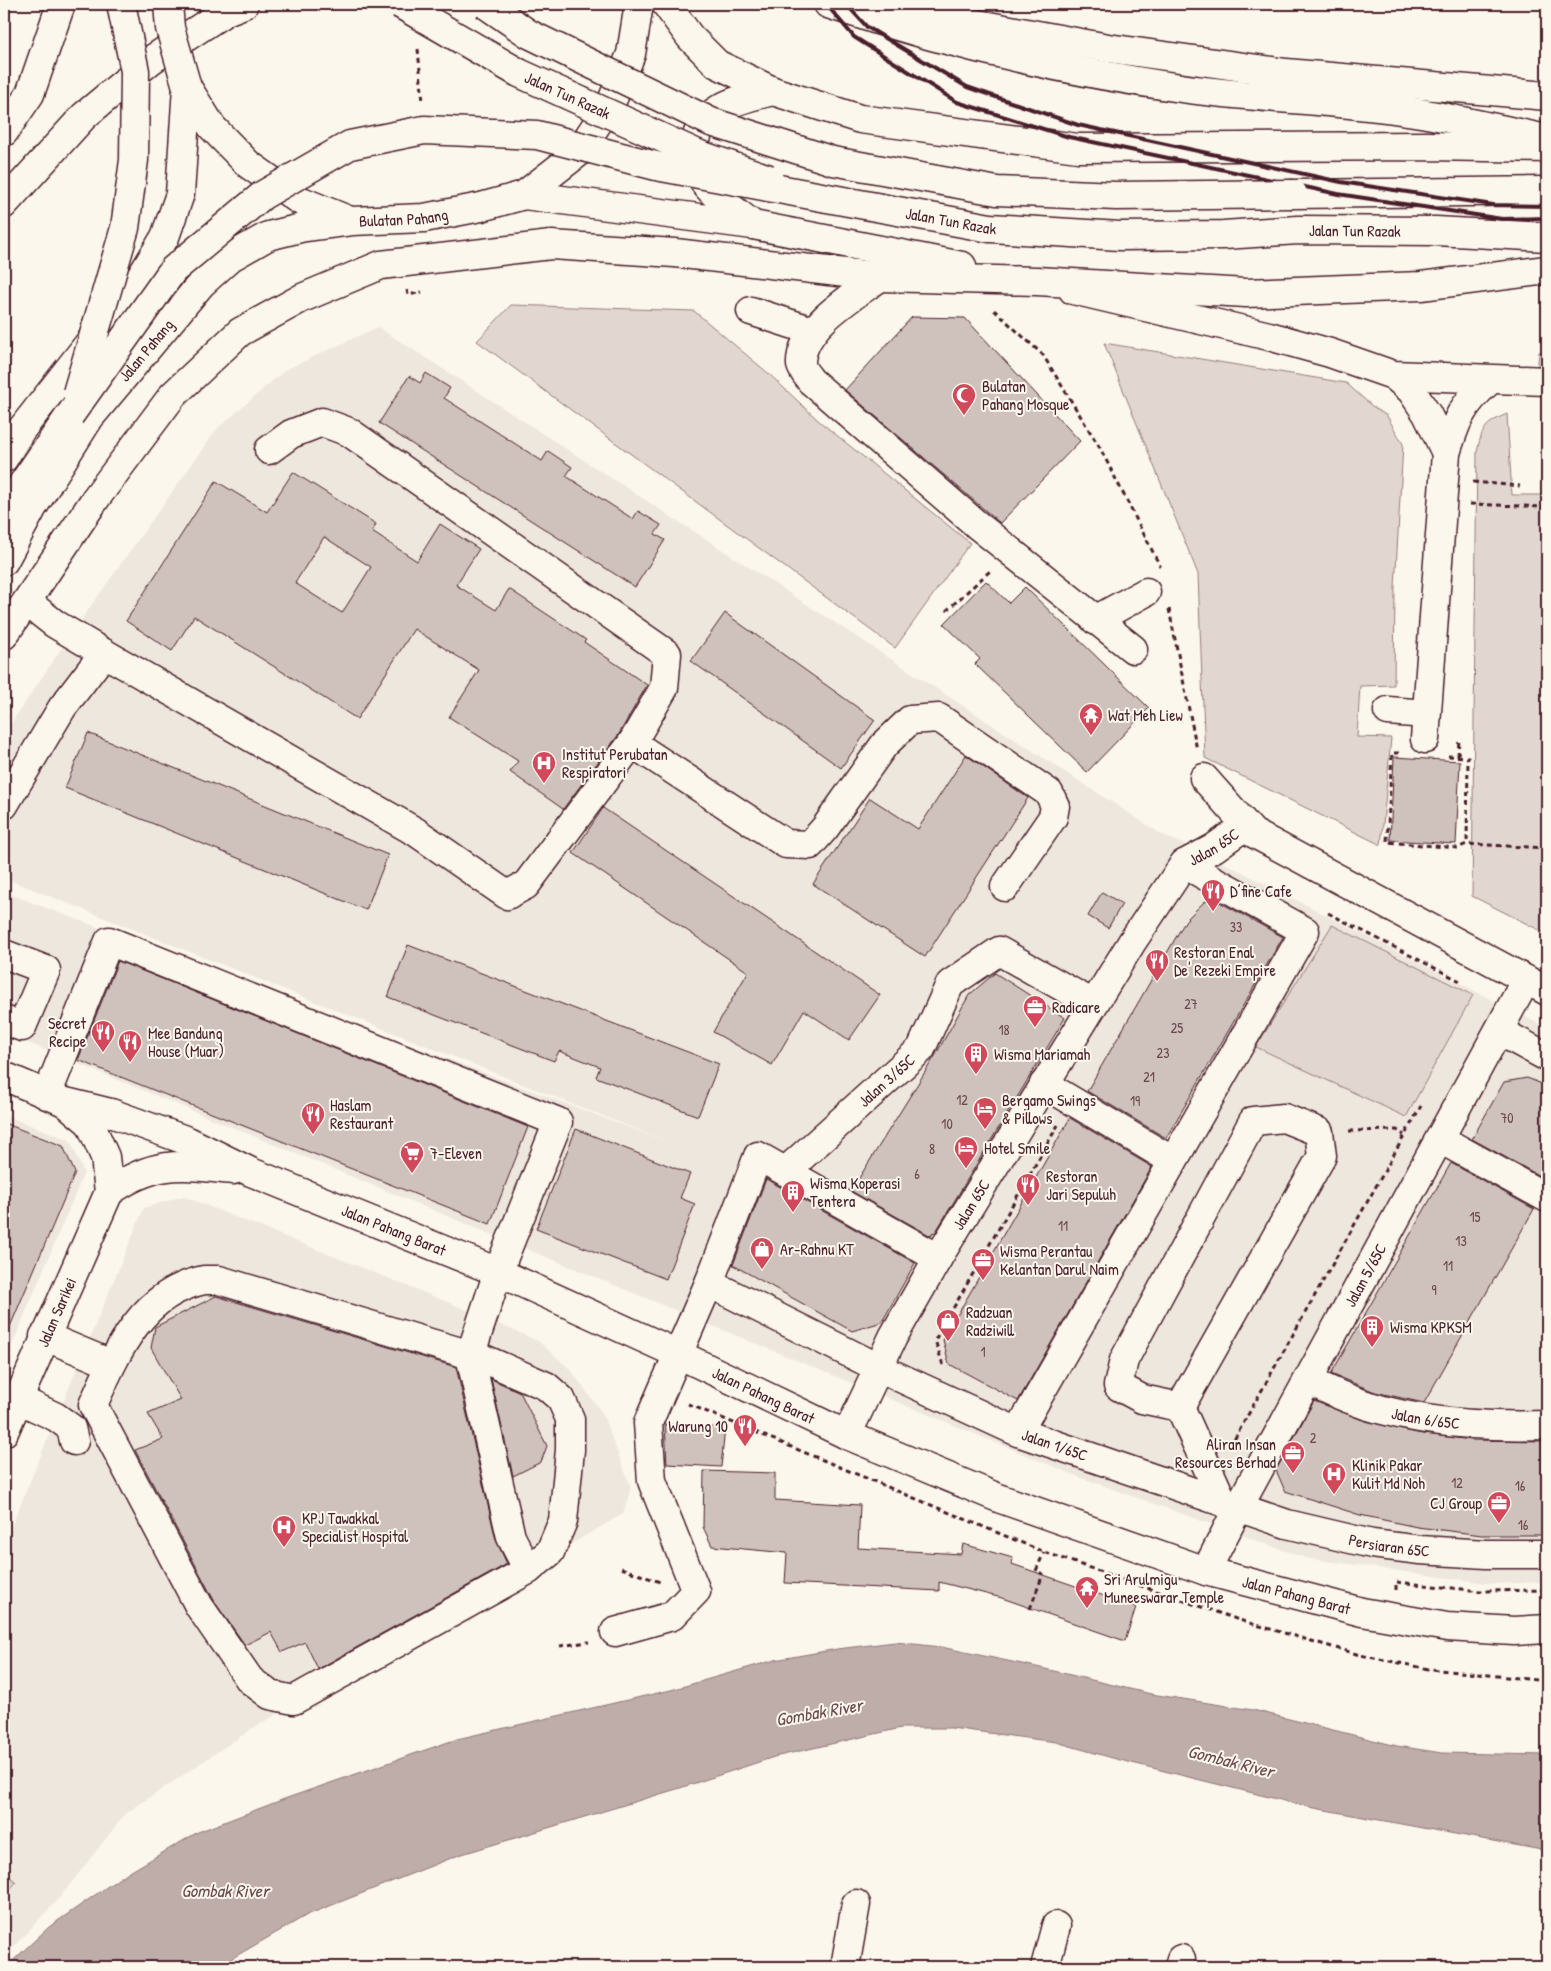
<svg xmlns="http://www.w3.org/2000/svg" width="1551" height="1971" font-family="'Patrick Hand',sans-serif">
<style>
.built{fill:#eee7de}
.green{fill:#e2d7d0;stroke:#967b7e}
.water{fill:#bfadaa;stroke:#907477}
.building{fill:#cfc2bc;stroke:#4a1f2b;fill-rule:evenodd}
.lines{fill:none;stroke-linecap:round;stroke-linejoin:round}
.minor-casing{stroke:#4a1f2b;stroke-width:31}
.major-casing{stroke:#4a1f2b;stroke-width:31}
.highway-casing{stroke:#4a1f2b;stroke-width:31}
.path{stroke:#4a1f2b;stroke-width:3;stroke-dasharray:5 4;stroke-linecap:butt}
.minor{stroke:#fbf7ec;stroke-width:28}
.major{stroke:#fbf7ec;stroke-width:28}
.highway{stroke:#fbf7ec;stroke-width:28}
.rail{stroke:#4a1f2b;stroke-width:4}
.major-bridge-casing{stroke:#4a1f2b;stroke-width:31;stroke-linecap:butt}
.highway-bridge-casing{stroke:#4a1f2b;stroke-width:31;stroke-linecap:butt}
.major-bridge{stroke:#fbf7ec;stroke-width:28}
.highway-bridge{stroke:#fbf7ec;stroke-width:28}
.labels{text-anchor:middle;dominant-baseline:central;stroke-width:4;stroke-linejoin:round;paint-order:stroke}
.number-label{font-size:14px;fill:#6b484f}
.street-label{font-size:16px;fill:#4a1f2b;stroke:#fbf7ec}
.poi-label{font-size:16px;fill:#4a1f2b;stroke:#fbf7ec;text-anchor:start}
.water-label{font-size:18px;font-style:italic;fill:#6d4a51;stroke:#fbf7ec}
</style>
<rect width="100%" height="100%" fill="#fbf7ec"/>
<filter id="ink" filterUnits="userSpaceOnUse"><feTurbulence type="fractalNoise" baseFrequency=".02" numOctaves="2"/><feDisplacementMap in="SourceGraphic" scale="10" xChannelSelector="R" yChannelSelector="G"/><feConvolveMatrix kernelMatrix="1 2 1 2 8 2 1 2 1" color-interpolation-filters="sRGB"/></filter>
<g filter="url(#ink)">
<g class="built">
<polygon points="378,327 1161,834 1230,866 1547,1028 1547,1582 1493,1584 1305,1558 1079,1477 4,1033 4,892 673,1144 4,878 4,734 71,634 217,429 285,370"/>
<polygon points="4,1115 70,1140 84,1173 4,1364"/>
<polygon points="183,1196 460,1307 538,1341 570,1369 602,1413 631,1487 623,1514 253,1728 125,1814 61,1896 4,1957 4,1544 144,1208"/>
<polygon points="597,1960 617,1960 615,1967 483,1967"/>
</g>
<g class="green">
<polygon points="511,305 694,311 768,373 819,421 970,543 895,648 477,341"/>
<polygon points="1104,343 1346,383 1372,406 1387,416 1403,444 1395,587 1394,685 1360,686 1357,737 1391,738 1381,845 1205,758 1198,574"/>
<polygon points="1547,351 1547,371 1537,371 1539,352"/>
<path d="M 1507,414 L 1512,495 L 1547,495 L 1547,934 L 1472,896 L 1477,452 C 1482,429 1484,424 1507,414 Z"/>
<polygon points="1332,925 1473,995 1406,1117 1256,1047"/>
<polygon points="4,1872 16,1882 4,1897"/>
</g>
<polygon class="water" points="895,1642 941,1647 1041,1668 1151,1694 1253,1710 1397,1746 1442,1753 1547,1755 1547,1851 1309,1807 1116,1759 1056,1742 951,1728 901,1728 774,1757 680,1788 459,1855 307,1915 217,1967 6,1967 49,1927 121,1877 198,1832 287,1798 457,1739 671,1690 775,1660 837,1649"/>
<g class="building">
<polygon points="912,317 965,318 1080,441 1000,523 845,390"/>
<polygon points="426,373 450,388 444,398 542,461 548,451 572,467 566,476 633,519 638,511 661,525 655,534 665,540 635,587 379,423 409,376 420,383"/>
<path d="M 293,472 L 376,524 L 372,532 L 417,561 L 440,524 L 479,549 L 456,585 L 496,610 L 509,589 L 586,640 L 584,642 L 647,685 L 619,734 L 563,809 L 510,772 L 518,761 L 449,717 L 479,670 L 414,629 L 357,719 L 194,616 L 172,651 L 126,621 L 216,481 L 267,512 ZM 324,537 L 371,567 L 342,613 L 295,583 Z"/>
<polygon points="986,581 1009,603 1025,587 1149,708 1087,772 975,664 980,659 944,624"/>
<polygon points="725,613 875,720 841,768 691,661"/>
<polygon points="88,733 388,855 366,910 65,788"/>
<polygon points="966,755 1028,798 925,957 813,884 870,798 918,829"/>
<polygon points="1394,757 1460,761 1456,844 1390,840"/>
<polygon points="603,808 880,995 849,1040 804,1010 772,1065 713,1032 748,972 573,853"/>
<polygon points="1102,892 1122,904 1108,928 1088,916"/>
<polygon points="1214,899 1283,937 1166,1138 1087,1091 1186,920 1204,902"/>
<polygon points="408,945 719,1064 698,1116 596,1077 600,1067 559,1051 554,1061 388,997"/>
<polygon points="118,961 528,1127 490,1224 78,1060"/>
<polygon points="995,973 1065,1018 935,1233 933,1232 931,1236 851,1191 935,1056 969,995"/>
<polygon points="1527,1078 1547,1086 1547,1180 1472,1139 1504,1082"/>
<polygon points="1070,1118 1152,1167 1018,1401 949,1364 943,1340"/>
<polygon points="4,1123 63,1146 75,1173 4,1341"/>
<polygon points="576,1129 690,1174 680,1198 695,1204 666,1279 536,1229"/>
<polygon points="1451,1163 1534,1209 1424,1403 1375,1392 1331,1374"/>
<polygon points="766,1179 915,1263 882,1322 852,1331 733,1265"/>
<polygon points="216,1296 456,1367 496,1540 507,1564 318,1669 305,1642 282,1652 271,1632 245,1645 216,1604 135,1450 163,1439 148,1414 181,1400 151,1348 155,1327"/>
<polygon points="491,1379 520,1392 547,1446 541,1462 513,1476"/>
<polygon points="1314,1401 1365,1421 1417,1433 1471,1440 1547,1441 1547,1535 1482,1535 1417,1527 1360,1515 1285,1491 1276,1470"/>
<polygon points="665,1424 725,1428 721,1467 667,1464"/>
<polygon points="704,1471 775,1473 775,1500 860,1505 858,1548 961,1554 963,1544 1013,1558 1012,1564 1136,1607 1125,1641 1002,1598 939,1582 939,1591 785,1583 787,1553 712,1546 703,1527"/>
</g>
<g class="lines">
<g class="minor-casing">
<g id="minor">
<polyline points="876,4 894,12 961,21 1108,48 1286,73 1547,96"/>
<path d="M 880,277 C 854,296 799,327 801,365 C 802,370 808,377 811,381 L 976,524 L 1133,649"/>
<polyline points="1073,290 1269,336 1330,353 1393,375 1547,381"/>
<polyline points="751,311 813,331"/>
<polyline points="1393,375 1411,390 1427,414 1446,453"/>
<polyline points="27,602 55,624 104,653 416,832 507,895 526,885 632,743 664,688 667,654 349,432 322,422 291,434 269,450"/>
<polyline points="1095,620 1146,592"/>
<polyline points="1388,711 1426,714"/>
<path d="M 1425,739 L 1446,453 C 1457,418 1462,405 1490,380"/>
<polyline points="632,743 786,844 810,845 825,828 884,745 910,720 939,718 1049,793 1055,806 1053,817 1005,887"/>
<polyline points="1204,778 1253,833 1547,991"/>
<polyline points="4,805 62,708 104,653"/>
<polyline points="4,954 46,970 22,1027 4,1020"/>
<polyline points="1499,1031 1547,1057"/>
<path id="s1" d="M 4,1076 L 62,1101 L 111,1113 L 188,1141 L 251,1172 L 498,1272 L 678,1354 L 847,1435 L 1001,1499 L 1206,1571 L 1362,1612 L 1447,1627 L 1514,1631 L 1547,1629"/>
<polyline points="1044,1084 1173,1161"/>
<polyline points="47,1095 109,941 558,1122 498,1272 470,1356 511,1537 528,1570"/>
<polygon points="1284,1118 1319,1132 1322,1156 1180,1407 1142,1399 1118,1386 1124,1360 1253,1121"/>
<polyline points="1440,1139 1547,1198"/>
<path id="s2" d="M 787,1170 L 921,1049 L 950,984 L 999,951 L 1093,1004"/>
<path d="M 109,1192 C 156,1159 181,1165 234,1170"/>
<path d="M 204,1280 L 219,1280 L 484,1359 L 546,1386 L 561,1399 L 570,1419 L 570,1450 L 563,1521 L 550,1552 L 528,1570 L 294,1700 L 270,1695 L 250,1680 L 199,1606 L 93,1405 C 117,1351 141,1293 204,1280 Z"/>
<path id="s3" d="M 709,1283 L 879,1368 L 1018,1432 L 1287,1524 L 1372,1544 L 1420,1550 L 1486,1554 L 1547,1554"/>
<polyline points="44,1336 111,1364"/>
<path id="s4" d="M 1308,1381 C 1321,1386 1334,1393 1347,1398 C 1407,1423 1483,1427 1547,1425"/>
<polyline points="18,1399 56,1417 71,1428 74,1441"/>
<polyline points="1180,1407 1223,1502"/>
<path id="s5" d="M 4,1432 L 109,1192 L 105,1157 L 90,1123 L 66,1103"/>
<polyline points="1018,1432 1305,931 1184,864"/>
<path id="s6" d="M 847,1435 L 893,1337 L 938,1258 L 1132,942 L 1184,864 L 1214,848 L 1245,826"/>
<path id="s7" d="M 1206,1571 L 1238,1508 L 1526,980"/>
<polyline points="615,1632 672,1616 696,1591 652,1481 648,1423 709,1283 758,1156 938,1258"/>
<polyline points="845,1967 856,1904"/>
<polyline points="1045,1967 1056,1926"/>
<polyline points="1179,1967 1181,1959"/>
</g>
</g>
<g class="major-casing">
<g id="major">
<polyline points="666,4 690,37 717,64 773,91 860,119 1078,148 1426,146 1547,148"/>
<polyline points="187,87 212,127 248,164 299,200 348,220"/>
<polyline points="1293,194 1547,191"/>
<polyline points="524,195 753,225 962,266"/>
<path id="s8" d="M 827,198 L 990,228 L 1120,236 L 1224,235 L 1298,230 L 1436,231 L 1547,237"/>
<path d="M 753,225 C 732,208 704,191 694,165 C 692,160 694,152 695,146 C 699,106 741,99 773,91"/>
<polyline points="4,458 21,430 141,277 165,237 180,194 187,87"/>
<path id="s9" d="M 4,561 L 33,507 L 90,417 L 201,284 L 231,257 L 268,236 L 305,227 L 352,221 L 424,218 L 481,207 L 524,195 L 578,153 L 612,101 L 631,54 L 639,4"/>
<polyline points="4,635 96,498 173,395 240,332 302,298 381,265 551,245 675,253 880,277 1037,281 1246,293 1421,286 1547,270"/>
</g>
</g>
<g class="highway-casing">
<g id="highway">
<path d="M 828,4 C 943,43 1061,71 1181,88 C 1258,99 1338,100 1414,112 C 1458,119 1503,130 1547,139"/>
<polyline points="4,132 30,94 61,4"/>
<polyline points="4,204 84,116 151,60 226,11 244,4"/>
<polyline points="4,511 70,415"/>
</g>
</g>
<g class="path">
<polyline points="418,49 423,102"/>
<polyline points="407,290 408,295 422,292"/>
<polyline points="994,310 1043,355 1100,448 1160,566"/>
<polyline points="1473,482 1520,486"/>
<polyline points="1470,504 1547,507"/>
<polyline points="1169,609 1197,750"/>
<polyline points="946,611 990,571"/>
<polyline points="1399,753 1392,753 1387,842 1457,848 1467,844 1547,848"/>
<polyline points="1448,756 1468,757 1467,844"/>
<polyline points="1458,756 1459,739"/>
<polyline points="1328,913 1460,981"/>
<polyline points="1349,1131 1397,1130 1404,1135"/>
<polyline points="943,1365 935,1340 1058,1125"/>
<polyline points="688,1404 1044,1552 1239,1620 1360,1655 1429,1669 1547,1681"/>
<polyline points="1230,1447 1421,1106"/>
<polyline points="621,1568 660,1582"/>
<polyline points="1396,1590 1396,1582 1480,1591 1547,1590"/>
<polyline points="1030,1609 1043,1574 1036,1571 1044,1552"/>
<polyline points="560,1646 589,1642"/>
</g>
<use href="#minor" class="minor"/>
<use href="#major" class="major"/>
<use href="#highway" class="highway"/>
<g class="rail">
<polyline points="826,4 854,37 957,102 1069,137 1338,194 1502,219 1547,218"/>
<polyline points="846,4 867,27 967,87 1078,125 1341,182 1493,205 1547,206"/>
</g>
<g class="major-bridge-casing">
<g id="major-bridge">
<polyline points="168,4 170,28 187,87"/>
<path id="s10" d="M 400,4 L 519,73 L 700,155 L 769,179"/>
<polyline points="485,4 529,34 711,122 833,161 997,191 1116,196 1293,194"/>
</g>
</g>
<g class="highway-bridge-casing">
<g id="highway-bridge">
<polyline points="77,393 125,228 134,160 135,71 121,4"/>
<polyline points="70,415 173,270 263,195 350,145 424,130 537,135 656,166 827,198"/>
</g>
</g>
<use href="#major-bridge" class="major-bridge"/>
<use href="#highway-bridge" class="highway-bridge"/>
</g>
</g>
<defs>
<g id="mosque-pin" transform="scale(1.25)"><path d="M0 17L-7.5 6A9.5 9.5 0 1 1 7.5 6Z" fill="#d1495b" stroke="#fbf7ec"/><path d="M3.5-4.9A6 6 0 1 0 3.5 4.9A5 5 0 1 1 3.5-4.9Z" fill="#fff"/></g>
<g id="temple-pin" transform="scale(1.25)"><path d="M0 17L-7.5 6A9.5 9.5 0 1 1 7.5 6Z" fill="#d1495b" stroke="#fbf7ec"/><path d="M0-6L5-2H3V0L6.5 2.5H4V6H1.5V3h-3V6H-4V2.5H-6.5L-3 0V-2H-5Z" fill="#fff"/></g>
<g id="hospital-pin" transform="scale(1.25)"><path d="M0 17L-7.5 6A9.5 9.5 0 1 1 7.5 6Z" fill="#d1495b" stroke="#fbf7ec"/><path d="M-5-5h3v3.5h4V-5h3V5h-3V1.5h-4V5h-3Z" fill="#fff"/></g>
<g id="restaurant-pin" transform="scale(1.25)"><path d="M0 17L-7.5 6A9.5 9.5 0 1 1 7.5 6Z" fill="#d1495b" stroke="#fbf7ec"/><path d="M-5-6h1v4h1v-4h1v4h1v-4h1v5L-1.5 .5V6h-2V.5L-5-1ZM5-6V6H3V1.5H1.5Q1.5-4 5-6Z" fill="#fff"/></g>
<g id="office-pin" transform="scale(1.25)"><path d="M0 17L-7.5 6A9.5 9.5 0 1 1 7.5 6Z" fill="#d1495b" stroke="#fbf7ec"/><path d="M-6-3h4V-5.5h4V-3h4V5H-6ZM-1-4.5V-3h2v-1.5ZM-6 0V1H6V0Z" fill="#fff"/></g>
<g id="building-pin" transform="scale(1.25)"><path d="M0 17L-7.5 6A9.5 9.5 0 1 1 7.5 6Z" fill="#d1495b" stroke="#fbf7ec"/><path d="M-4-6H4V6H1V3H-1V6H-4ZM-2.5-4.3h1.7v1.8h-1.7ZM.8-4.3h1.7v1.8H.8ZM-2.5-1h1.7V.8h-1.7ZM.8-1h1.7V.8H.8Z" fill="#fff"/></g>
<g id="hotel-pin" transform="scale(1.25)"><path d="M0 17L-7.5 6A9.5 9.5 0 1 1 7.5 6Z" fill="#d1495b" stroke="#fbf7ec"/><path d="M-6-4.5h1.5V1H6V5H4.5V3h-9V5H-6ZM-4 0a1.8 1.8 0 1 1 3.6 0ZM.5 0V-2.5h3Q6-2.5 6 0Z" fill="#fff"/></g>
<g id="supermarket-pin" transform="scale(1.25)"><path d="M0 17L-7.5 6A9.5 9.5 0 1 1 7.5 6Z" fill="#d1495b" stroke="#fbf7ec"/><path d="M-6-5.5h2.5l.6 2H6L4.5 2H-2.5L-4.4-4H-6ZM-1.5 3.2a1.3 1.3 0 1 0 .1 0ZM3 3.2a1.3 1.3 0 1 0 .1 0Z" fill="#fff"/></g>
<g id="shop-pin" transform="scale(1.25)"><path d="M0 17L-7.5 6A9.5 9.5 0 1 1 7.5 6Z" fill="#d1495b" stroke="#fbf7ec"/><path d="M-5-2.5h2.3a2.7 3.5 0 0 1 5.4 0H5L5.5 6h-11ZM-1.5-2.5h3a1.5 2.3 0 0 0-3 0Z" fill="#fff"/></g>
</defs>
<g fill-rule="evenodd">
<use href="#mosque-pin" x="964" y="395"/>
<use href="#temple-pin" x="1091" y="715"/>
<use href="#hospital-pin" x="544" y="763"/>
<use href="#restaurant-pin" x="1213" y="891"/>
<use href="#restaurant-pin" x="1157" y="961"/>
<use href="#office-pin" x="1035" y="1007"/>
<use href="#restaurant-pin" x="103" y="1032"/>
<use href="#restaurant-pin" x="130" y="1042"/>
<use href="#building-pin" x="976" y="1054"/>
<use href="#hotel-pin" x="985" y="1109"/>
<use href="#restaurant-pin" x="313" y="1114"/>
<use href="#hotel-pin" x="966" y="1148"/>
<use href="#supermarket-pin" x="412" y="1153"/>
<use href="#restaurant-pin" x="1028" y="1185"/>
<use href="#building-pin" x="793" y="1192"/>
<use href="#shop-pin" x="762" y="1249"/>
<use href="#office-pin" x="983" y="1260"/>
<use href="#shop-pin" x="948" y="1321"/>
<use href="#building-pin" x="1372" y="1327"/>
<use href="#restaurant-pin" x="745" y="1426"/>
<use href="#office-pin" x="1293" y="1453"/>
<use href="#hospital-pin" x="1334" y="1474"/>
<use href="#office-pin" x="1499" y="1503"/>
<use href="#hospital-pin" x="284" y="1527"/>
<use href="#temple-pin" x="1087" y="1588"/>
</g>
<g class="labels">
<g class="number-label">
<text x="1236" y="926">33</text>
<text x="1191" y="1003">27</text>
<text x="1177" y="1027">25</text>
<text x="1004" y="1029">18</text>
<text x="1163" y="1052">23</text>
<text x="1149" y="1076">21</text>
<text x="962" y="1099">12</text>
<text x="1135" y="1100">19</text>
<text x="1507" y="1117">70</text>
<text x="947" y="1123">10</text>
<text x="932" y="1148">8</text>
<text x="917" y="1173">6</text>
<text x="1475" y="1216">15</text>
<text x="1063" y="1225">11</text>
<text x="1461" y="1240">13</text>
<text x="1448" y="1265">11</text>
<text x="1434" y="1289">9</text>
<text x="983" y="1351">1</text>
<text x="1313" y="1437">2</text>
<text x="1457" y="1482">12</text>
<text x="1520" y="1485">16</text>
<text x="1523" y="1524">16</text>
</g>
<g class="street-label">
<text stroke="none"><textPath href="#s10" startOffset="191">Jalan Tun Razak</textPath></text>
<text stroke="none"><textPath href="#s9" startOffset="561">Bulatan Pahang</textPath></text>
<text stroke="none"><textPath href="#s8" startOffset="126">Jalan Tun Razak</textPath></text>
<text stroke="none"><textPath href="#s8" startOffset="531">Jalan Tun Razak</textPath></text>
<text stroke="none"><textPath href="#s9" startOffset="255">Jalan Pahang</textPath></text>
<text stroke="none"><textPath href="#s6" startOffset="698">Jalan 65C</textPath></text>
<text stroke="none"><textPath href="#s2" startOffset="134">Jalan 3/65C</textPath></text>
<text stroke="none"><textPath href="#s6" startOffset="262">Jalan 65C</textPath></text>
<text stroke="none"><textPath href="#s1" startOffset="420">Jalan Pahang Barat</textPath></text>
<text stroke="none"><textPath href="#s7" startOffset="336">Jalan 5/65C</textPath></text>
<text stroke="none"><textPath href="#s5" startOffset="131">Jalan Sarikei</textPath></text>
<text stroke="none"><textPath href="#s1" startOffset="825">Jalan Pahang Barat</textPath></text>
<text stroke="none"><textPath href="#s4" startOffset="124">Jalan 6/65C</textPath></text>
<text stroke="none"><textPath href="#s3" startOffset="382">Jalan 1/65C</textPath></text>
<text stroke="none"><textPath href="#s3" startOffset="732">Persiaran 65C</textPath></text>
<text stroke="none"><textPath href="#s1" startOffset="1395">Jalan Pahang Barat</textPath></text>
</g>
<g class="poi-label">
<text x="982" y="386">Bulatan<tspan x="982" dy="18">Pahang Mosque</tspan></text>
<text x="1108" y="715">Wat Meh Liew</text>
<text x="562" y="754">Institut Perubatan<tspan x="562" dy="18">Respiratori</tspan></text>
<text x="1230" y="891">D’fine Cafe</text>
<text x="1174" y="952">Restoran Enal<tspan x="1174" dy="18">De' Rezeki Empire</tspan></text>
<text x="1052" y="1007">Radicare</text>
<text x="86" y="1023" text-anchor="end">Secret<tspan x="86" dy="18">Recipe</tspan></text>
<text x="148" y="1033">Mee Bandung<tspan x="148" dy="18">House (Muar)</tspan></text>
<text x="994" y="1054">Wisma Mariamah</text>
<text x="1002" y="1100">Bergamo Swings<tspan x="1002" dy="18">&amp; Pillows</tspan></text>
<text x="330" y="1105">Haslam<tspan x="330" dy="18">Restaurant</tspan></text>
<text x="984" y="1148">Hotel Smile</text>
<text x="430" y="1153">7-Eleven</text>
<text x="1046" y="1176">Restoran<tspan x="1046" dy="18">Jari Sepuluh</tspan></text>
<text x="810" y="1183">Wisma Koperasi<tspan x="810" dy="18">Tentera</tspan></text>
<text x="780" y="1249">Ar-Rahnu KT</text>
<text x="1000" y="1251">Wisma Perantau<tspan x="1000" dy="18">Kelantan Darul Naim</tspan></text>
<text x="966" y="1312">Radzuan<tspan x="966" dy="18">Radziwill</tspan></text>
<text x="1390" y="1327">Wisma KPKSM</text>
<text x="728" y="1426" text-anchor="end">Warung 10</text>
<text x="1276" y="1444" text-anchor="end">Aliran Insan<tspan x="1276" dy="18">Resources Berhad</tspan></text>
<text x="1352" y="1465">Klinik Pakar<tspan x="1352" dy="18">Kulit Md Noh</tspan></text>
<text x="1482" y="1503" text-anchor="end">CJ Group</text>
<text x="302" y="1518">KPJ Tawakkal<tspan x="302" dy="18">Specialist Hospital</tspan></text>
<text x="1104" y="1579">Sri Arulmigu<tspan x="1104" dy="18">Muneeswarar Temple</tspan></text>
</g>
<g class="water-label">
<text transform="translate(819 1712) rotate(-10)">Gombak River</text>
<text transform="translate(1231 1761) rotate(14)">Gombak River</text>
<text x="225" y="1890">Gombak River</text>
</g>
</g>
<rect width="1551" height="1971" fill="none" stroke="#fbf7ec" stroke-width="20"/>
<rect x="10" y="10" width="1531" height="1951" fill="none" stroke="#4a1f2b" stroke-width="2" filter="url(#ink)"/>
</svg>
